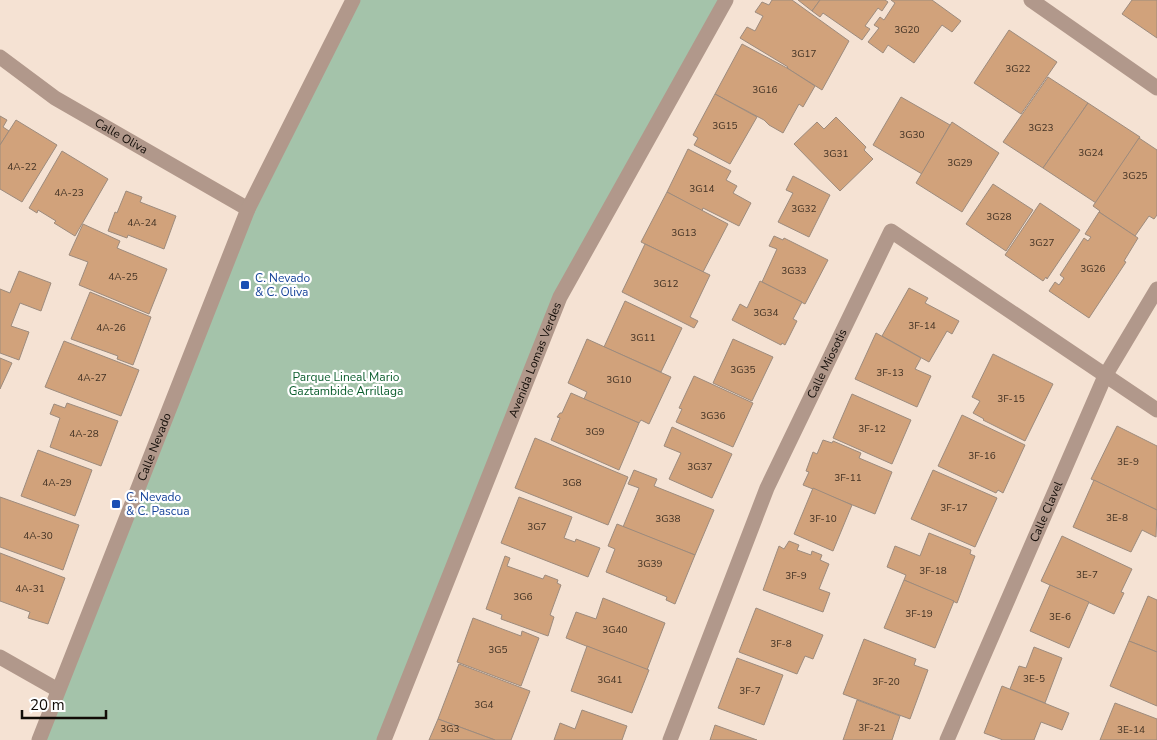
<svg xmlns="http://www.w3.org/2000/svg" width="1157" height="740" font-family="'Nunito Sans',sans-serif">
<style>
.green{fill:#a4c3aa}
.building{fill:#d1a27b;stroke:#9d8b7d}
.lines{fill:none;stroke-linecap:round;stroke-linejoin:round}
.minor{stroke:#b1988b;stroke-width:15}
.transit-dot{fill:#1a4fb4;stroke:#fff;stroke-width:2}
.labels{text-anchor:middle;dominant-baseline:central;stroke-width:4.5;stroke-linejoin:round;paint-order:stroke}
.number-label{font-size:10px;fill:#423224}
.street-label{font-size:12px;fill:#120c07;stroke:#fff}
.transit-label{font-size:12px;fill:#164399;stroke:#fff;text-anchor:start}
.park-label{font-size:12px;fill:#0c5e2e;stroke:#fff}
</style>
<rect width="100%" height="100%" fill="#f5e2d3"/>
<polygon class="green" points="353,0 726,0 560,297 384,740 39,740 248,209"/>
<g class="building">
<polygon points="772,0 792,0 849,41 822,90 787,68 788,67 740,38 747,27 755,31 763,16 755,12 762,2 769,5"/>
<polygon points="798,0 820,0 812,11"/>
<polygon points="820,0 885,0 888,2 882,11 878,8 865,26 870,29 862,40 823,13 820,17 812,11"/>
<polygon points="891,0 932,0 961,21 952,32 942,25 914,63 888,45 883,53 868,42 879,28 874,25 880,17 884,20 895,3"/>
<polygon points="1132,0 1157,0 1157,38 1122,14"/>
<polygon points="1009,30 1057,62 1021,114 974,83"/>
<polygon points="742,44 787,68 815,86 803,107 799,104 783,133 769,125 764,120 715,94"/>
<polygon points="1048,77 1088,103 1043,168 1003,142"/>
<polygon points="715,94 757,117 730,164 694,145 698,138 693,135"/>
<polygon points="901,97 950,125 922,174 873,145"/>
<polygon points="1088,103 1140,137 1096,203 1043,168"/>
<polygon points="0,116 7,120 3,127 9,131 0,145"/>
<polygon points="836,117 866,147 864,150 873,159 840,191 794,144 817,122 824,129"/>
<polygon points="16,120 57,145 22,202 0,189 0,145"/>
<polygon points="952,122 999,153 962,212 916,183"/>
<polygon points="1139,138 1157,150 1157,215 1154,219 1149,216 1135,236 1099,212 1100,211 1093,206"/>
<polygon points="688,149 731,171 726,180 737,186 733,193 751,203 739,226 703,208 702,211 667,192"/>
<polygon points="62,151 108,179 75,236 54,223 56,221 38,210 37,213 29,208"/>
<polygon points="793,176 830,195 809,237 778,222 793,193 786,190"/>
<polygon points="993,184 1033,210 1006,251 966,224"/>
<polygon points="126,191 142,197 140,202 176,216 164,249 128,235 127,238 108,231 115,212 117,213"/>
<polygon points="667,192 728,224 703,272 641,242"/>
<polygon points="1040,203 1080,230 1047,279 1046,277 1043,281 1005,255"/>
<polygon points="1099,212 1138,238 1124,261 1126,262 1089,318 1049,291 1055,282 1059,285 1064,278 1060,275 1084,238 1088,241 1091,237 1085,234"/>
<polygon points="83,224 120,241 117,248 167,269 149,314 79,285 88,262 69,255"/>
<polygon points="774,236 783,240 784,238 828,260 805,304 762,282 777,249 769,246"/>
<polygon points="645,244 710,275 690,317 698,321 694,328 622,292"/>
<polygon points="19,271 51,283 41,311 20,303 11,326 29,332 19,360 0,353 0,289 10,293"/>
<polygon points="760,281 802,302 793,319 797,321 785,345 782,343 781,345 732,320 740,304 747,308"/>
<polygon points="909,288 928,298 925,303 959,321 952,334 947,331 929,362 882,336"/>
<polygon points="90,292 151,317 133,365 117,359 118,356 71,339"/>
<polygon points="625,301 682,328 661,372 604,347"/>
<polygon points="876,333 921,358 915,369 931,376 917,407 855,379"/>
<polygon points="587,339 671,377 649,424 641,420 639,423 584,399 587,392 568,383"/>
<polygon points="733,339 773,357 752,401 713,383"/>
<polygon points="64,341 139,370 121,416 45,387"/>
<polygon points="993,354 1053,384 1025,441 983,420 984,419 973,413 980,401 972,397"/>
<polygon points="0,358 12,363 0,389"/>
<polygon points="694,376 753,403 733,447 676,422 682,409 679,408"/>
<polygon points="571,393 639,423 619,470 551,440 560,418 557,417 560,413 562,413"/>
<polygon points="852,394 911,420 892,464 833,438"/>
<polygon points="67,403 118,421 101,466 50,447 60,418 50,414 54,404 65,408"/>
<polygon points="962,415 1025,445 1003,493 998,490 996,493 938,466"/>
<polygon points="1117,426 1157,446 1157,510 1091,479"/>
<polygon points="672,427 732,454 712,498 669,479 681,453 664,446"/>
<polygon points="535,438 628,477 608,525 515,488"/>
<polygon points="823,440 832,443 833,441 861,453 859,458 892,472 875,514 803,485 809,472 806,471 813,452 817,454"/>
<polygon points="38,450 92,470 75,516 21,496"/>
<polygon points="634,470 657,479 654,486 714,510 695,555 623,527 639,488 628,484"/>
<polygon points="933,470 997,498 975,547 911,519"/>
<polygon points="1094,480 1157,510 1156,537 1142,530 1131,552 1073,527"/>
<polygon points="813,488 852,505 833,551 794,534"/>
<polygon points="0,497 79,525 63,570 0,547"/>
<polygon points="519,497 572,517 564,538 575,542 576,539 600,548 588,577 501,543"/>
<polygon points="617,524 695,555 675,604 666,600 667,597 606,572 615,549 608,546"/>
<polygon points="929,533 971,550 970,554 975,556 957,603 904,580 906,575 887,567 895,546 920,556"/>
<polygon points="1062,536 1132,569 1121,592 1124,593 1114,614 1041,581"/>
<polygon points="789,541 799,545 797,550 811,555 812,551 822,555 820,560 829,564 819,589 830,593 823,612 763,590 779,546 784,549"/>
<polygon points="0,553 65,578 48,624 28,618 30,612 0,601"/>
<polygon points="505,556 510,558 507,566 543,579 545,575 558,580 557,583 561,585 550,615 554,617 548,636 501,619 502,615 486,609"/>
<polygon points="904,580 954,601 935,648 884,628"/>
<polygon points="1050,585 1089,602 1069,648 1030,631"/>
<polygon points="1148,596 1157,600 1157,652 1129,641"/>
<polygon points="603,598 665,623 647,670 566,638 576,612 596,619"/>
<polygon points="756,608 823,635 813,659 805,656 797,674 739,652"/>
<polygon points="473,618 521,636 522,631 539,638 521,686 457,662"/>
<polygon points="864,639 916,659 914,665 928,670 910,719 843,694"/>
<polygon points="1129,641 1157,652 1157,706 1110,686"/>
<polygon points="587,646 649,670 632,713 571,691"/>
<polygon points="1034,647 1062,658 1045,703 1010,689 1019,666 1026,668"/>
<polygon points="737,658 783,675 764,725 718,708"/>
<polygon points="459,664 530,691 511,740 495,740 438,719"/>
<polygon points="1002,686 1069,713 1062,730 1041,722 1034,740 1003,740 984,733"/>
<polygon points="857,700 900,716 892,740 843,740"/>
<polygon points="1115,703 1157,719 1157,740 1100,740"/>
<polygon points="582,710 627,726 622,740 554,740 560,723 575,729"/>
<polygon points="438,719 495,740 429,740"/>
<polygon points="715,725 757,740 710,740"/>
</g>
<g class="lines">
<g class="minor">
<polyline points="1031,0 1157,88"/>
<path id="s1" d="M 0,57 L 55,98 L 248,209"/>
<polyline points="0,657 58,690"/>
<path id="s2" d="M 39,740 L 248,209 L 353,0"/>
<path id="s3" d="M 384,740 L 560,297 L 726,0"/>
<path id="s4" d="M 670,740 L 767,488 L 891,231 L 1157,410"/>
<path id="s5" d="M 947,740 L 1105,376 L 1157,289"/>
</g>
</g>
<g class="transit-dot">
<rect x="240" y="280" width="10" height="10" rx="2.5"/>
<rect x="111" y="499" width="10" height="10" rx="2.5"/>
</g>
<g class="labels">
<g class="number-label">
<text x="907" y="30">3G20</text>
<text x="804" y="54">3G17</text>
<text x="1018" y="69">3G22</text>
<text x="765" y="90">3G16</text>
<text x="725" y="126">3G15</text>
<text x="1041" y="128">3G23</text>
<text x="912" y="135">3G30</text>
<text x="1091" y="153">3G24</text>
<text x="836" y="154">3G31</text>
<text x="960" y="163">3G29</text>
<text x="22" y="167">4A-22</text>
<text x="1135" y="176">3G25</text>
<text x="702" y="189">3G14</text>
<text x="69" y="193">4A-23</text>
<text x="804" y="209">3G32</text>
<text x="999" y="217">3G28</text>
<text x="142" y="223">4A-24</text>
<text x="684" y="233">3G13</text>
<text x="1042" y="243">3G27</text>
<text x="1093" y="269">3G26</text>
<text x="794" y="271">3G33</text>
<text x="123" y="277">4A-25</text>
<text x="666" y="284">3G12</text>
<text x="766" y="313">3G34</text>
<text x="922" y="326">3F-14</text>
<text x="111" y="328">4A-26</text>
<text x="643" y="338">3G11</text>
<text x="743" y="370">3G35</text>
<text x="890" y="373">3F-13</text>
<text x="92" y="378">4A-27</text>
<text x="619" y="380">3G10</text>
<text x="1011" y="399">3F-15</text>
<text x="713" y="416">3G36</text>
<text x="872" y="429">3F-12</text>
<text x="595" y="432">3G9</text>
<text x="84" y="434">4A-28</text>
<text x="982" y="456">3F-16</text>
<text x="1128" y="462">3E-9</text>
<text x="700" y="467">3G37</text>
<text x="848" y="478">3F-11</text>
<text x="57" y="483">4A-29</text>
<text x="572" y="483">3G8</text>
<text x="954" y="508">3F-17</text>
<text x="1117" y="518">3E-8</text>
<text x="668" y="519">3G38</text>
<text x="823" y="519">3F-10</text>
<text x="537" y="527">3G7</text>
<text x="38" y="536">4A-30</text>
<text x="650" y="564">3G39</text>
<text x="933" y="571">3F-18</text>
<text x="1087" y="575">3E-7</text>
<text x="796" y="576">3F-9</text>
<text x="30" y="589">4A-31</text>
<text x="523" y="597">3G6</text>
<text x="919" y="614">3F-19</text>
<text x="1060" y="617">3E-6</text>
<text x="615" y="630">3G40</text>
<text x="781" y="644">3F-8</text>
<text x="498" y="650">3G5</text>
<text x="1034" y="679">3E-5</text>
<text x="610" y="680">3G41</text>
<text x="886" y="682">3F-20</text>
<text x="750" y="691">3F-7</text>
<text x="484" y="705">3G4</text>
<text x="872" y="728">3F-21</text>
<text x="450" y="729">3G3</text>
<text x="1131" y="730">3E-14</text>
</g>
<g class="street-label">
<text stroke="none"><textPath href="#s1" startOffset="145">Calle Oliva</textPath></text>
<text stroke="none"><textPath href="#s3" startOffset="409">Avenida Lomas Verdes</textPath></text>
<text stroke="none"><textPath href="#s4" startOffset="408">Calle Miosotis</textPath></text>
<text stroke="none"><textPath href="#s2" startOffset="315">Calle Nevado</textPath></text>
<text stroke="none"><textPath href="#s5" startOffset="249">Calle Clavel</textPath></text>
</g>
<g class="transit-label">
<text x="255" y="278">C. Nevado<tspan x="255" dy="14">&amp; C. Oliva</tspan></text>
<text x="126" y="497">C. Nevado<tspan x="126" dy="14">&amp; C. Pascua</tspan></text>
</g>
<g class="park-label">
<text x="346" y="377">Parque Lineal Mario<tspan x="346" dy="14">Gaztambide Arrillaga</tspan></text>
</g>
</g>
<path d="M22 710v8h84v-8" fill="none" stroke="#120c07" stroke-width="2.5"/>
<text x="30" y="710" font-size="15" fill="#120c07" stroke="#ffffff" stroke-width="4" paint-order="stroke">20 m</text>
</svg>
